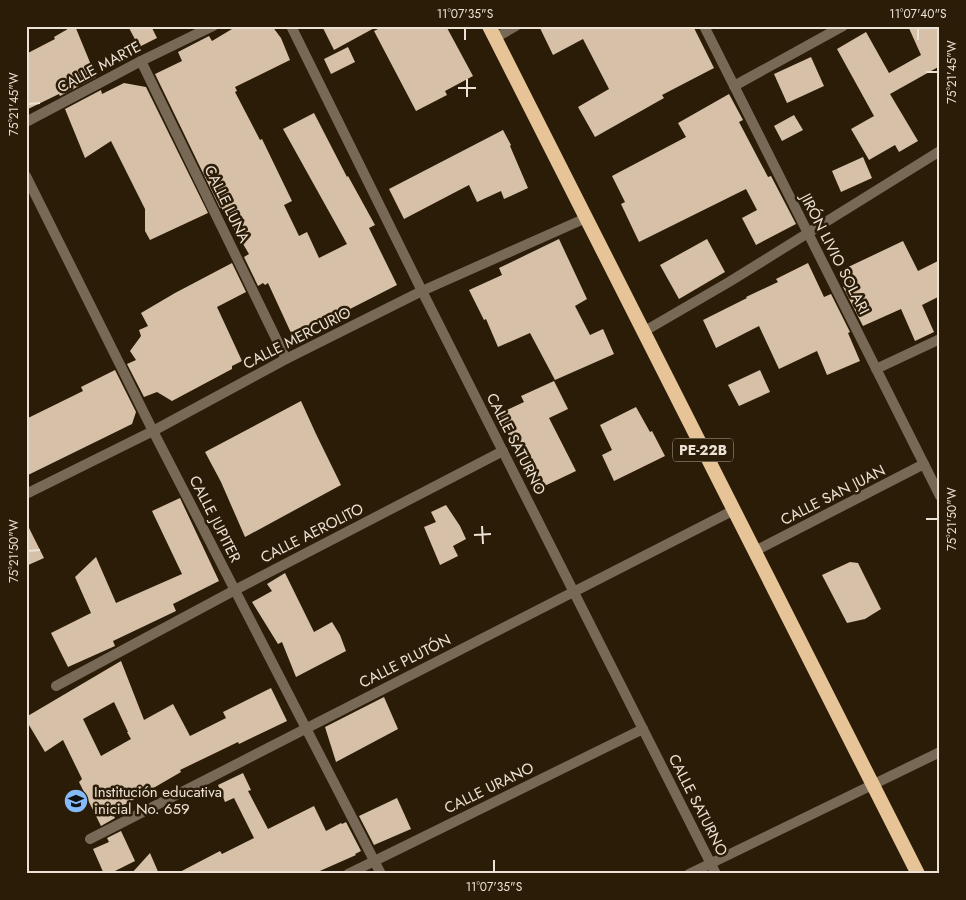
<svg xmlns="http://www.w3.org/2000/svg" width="966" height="900" font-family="Jost,sans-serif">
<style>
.building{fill:#d6c1a8;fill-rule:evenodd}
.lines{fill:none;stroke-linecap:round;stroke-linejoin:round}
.minor{stroke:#786957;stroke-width:10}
.trunk{stroke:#e6c498;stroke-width:14}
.ticks{fill:none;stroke:#ebe1d4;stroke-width:2}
.labels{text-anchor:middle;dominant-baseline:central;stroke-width:5;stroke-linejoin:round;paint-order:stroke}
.shield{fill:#2b1c07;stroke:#b1a696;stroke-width:1}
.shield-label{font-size:14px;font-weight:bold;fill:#ebe1d4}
.street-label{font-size:15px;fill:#ebe1d4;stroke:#2b1c07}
.poi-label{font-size:15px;fill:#ebe1d4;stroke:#2b1c07;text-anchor:start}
.neatline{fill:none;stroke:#ebe1d4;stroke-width:2}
.ticks-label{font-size:12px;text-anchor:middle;fill:#ebe1d4}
</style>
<rect width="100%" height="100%" fill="#2b1c07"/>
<g class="building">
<polygon points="73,26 75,26 96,77 60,96 59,94 26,110 26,54 55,39 54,37"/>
<polygon points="128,26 151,26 157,38 139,47"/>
<polygon points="237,26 272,26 281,38 290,60 235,87 237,91 235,92 260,140 262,139 292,201 284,205 299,236 307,232 319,258 347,244 283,129 314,113 347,177 348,176 375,225 369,228 397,285 350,309 351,311 320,326 319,323 292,335 268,283 265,285 263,283 258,286 244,257 249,254 221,207 220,208 155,74 182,61 178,52 209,36 212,41"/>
<polygon points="322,26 378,26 334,50"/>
<polygon points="384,26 446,26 473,76 445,91 447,95 416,111 374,31"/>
<polygon points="539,26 693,26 714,68 662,95 664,98 595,137 578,107 609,89 583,39 553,55"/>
<polygon points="908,26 940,26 940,66 890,94 918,141 899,152 895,145 869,160 851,129 874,116 837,49 866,32 889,73 921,55"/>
<polygon points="348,47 355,62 331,74 324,59"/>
<polygon points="811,57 824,86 787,103 774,74"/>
<polygon points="124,83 146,87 208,213 150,240 145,231 145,209 111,141 85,158 65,109 101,90 102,94"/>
<polygon points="729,94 743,120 739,122 768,177 771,176 796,224 756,245 742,218 757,210 746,189 639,242 621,204 625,202 612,176 686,137 678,123"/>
<polygon points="794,115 803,130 782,141 774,126"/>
<polygon points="503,130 511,145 510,146 528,188 504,199 501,191 477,202 469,185 404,219 389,189"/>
<polygon points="863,157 872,178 841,192 832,171"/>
<polygon points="559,239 587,299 575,306 590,335 603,329 614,354 555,380 530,333 498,347 486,319 484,320 469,290 502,275 499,268"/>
<polygon points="707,239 725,272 679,299 660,265"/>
<polygon points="903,241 918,271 940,260 940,296 922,305 934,332 915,341 901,309 863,326 843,287 851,283 844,269"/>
<polygon points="232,263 246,292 217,307 242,361 232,366 232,369 172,401 157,392 144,397 127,364 136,360 130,351 141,336 139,330 148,326 141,313 175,293"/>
<polygon points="808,263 824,297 831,294 850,332 848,333 860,361 827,375 817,351 779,369 759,326 716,348 703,320 747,298 746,297 778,282 776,279"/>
<polygon points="115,370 136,412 132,424 26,476 26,419 83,391 81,387"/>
<polygon points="760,370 770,392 739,406 728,385"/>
<polygon points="554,381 568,409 549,418 576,471 536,490 513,437 510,438 498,414 524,402 521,396"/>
<polygon points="301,401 316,434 341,485 245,537 221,482 205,452"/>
<polygon points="636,407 650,432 652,431 665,456 614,481 602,455 612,450 600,425"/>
<polygon points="180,498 219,581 173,604 176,611 113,641 115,646 68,667 51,633 91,613 75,577 96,557 116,603 182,574 152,511"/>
<polygon points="446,505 460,526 466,539 453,546 458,556 440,565 424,527 436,522 431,512"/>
<polygon points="26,522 44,558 26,566"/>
<polygon points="850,562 858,563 881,609 865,619 847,623 822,575"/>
<polygon points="285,573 314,632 332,622 340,635 346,651 296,677 282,642 278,644 252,602 272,591 267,584"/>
<path d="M 121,661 L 144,720 L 173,704 L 190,736 L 226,718 L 223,712 L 271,688 L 287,721 L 239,744 L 238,742 L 180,770 L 181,772 L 112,812 L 115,818 L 101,826 L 79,782 L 82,779 L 63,740 L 45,752 L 26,720 L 26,717 ZM 114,702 L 128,732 L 127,732 L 131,739 L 101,756 L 83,719 Z"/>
<polygon points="384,697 398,729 336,762 325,727"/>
<polygon points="243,773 251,790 248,791 268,829 314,806 326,831 341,823 342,824 346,822 361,851 355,854 356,855 313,874 176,874 220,851 222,854 254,838 234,798 225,802 218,785"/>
<polygon points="397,798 411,829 374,845 359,816"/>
<polygon points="121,831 135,861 109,874 104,874 93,849 109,842 107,838"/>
<polygon points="150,853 159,874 131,874"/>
</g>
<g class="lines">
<g class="minor">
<polyline points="291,26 422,291 716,874"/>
<polyline points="704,26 940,496"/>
<polyline points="495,38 516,26"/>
<polyline points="141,61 286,359"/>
<polyline points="734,86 843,26"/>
<polyline points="26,122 141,61 213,26"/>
<polyline points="26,176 153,431 381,874"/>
<polyline points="643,332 729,282 940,151"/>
<polyline points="876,369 940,339"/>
<polyline points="26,494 153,431 286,359 422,291 586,218"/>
<polyline points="755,551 924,464"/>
<polyline points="56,686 235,590 503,451"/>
<polyline points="90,839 734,510"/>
<polyline points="348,874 643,729"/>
<polyline points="689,874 940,752"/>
</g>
<polyline class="trunk" points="489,26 918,874"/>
</g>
<path class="ticks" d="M 465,28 L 465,40M 918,28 L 918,40M 926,72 L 938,72M 467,79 L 467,97M 458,88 L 476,88M 28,104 L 40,103M 926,519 L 938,519M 482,526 L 483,544M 474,535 L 491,534M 28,551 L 40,550M 494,860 L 494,872"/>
<defs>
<g id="school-disc" transform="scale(1.25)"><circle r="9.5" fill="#85bbfb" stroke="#2b1c07"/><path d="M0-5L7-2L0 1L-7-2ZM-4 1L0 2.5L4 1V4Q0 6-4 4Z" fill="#111"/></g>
</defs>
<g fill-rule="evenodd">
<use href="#school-disc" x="76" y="801"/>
</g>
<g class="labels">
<rect class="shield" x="673" y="438.5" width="60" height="23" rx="4"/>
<g class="shield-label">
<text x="703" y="450">PE-22B</text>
</g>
<g class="street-label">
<text transform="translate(99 67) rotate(-28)">CALLE MARTE</text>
<text transform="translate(227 204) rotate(64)">CALLE LUNA</text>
<text transform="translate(835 254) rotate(63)">JIRÓN LIVIO SOLARI</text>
<text transform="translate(297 338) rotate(-27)">CALLE MERCURIO</text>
<text transform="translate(516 444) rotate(63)">CALLE SATURNO</text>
<text transform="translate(833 495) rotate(-27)">CALLE SAN JUAN</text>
<text transform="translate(215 519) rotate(63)">CALLE JUPITER</text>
<text transform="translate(312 533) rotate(-27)">CALLE AEROLITO</text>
<text transform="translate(405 661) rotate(-27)">CALLE PLUTÓN</text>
<text transform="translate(489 788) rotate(-26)">CALLE URANO</text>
<text transform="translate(698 805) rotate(63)">CALLE SATURNO</text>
</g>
<g class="poi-label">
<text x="94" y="792">Institución educativa<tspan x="94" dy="17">inicial No. 659</tspan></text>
</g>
</g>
<rect width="966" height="900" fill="none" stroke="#2b1c07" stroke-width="55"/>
<rect x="28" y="28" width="910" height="844" class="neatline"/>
<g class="ticks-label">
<text x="465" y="18">11°07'35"S</text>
<text x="918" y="18">11°07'40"S</text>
<text transform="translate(952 72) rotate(-90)" y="4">75°21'45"W</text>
<text transform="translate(14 104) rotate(-90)" y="4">75°21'45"W</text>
<text transform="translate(952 519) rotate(-90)" y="4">75°21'50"W</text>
<text transform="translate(14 551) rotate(-90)" y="4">75°21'50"W</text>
<text x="494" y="891">11°07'35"S</text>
</g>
</svg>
